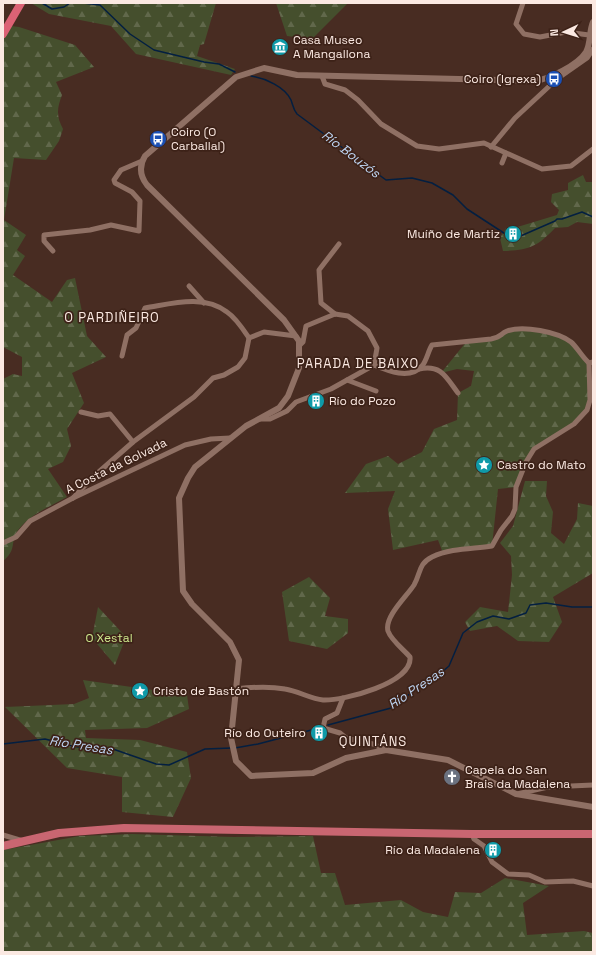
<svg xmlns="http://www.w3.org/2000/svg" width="596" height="955" font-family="'Space Grotesk',sans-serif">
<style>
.forest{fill:url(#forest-firs)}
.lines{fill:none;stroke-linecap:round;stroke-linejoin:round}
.stream{stroke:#031f41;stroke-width:1.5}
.minor{stroke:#8f7064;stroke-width:5}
.tertiary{stroke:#8f7064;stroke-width:6}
.primary{stroke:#c96671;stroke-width:8}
.trunk{stroke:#dc6275;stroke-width:8}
.labels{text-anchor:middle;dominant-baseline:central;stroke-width:3.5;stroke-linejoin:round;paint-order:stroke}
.poi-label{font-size:12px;fill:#fbe9e2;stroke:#3d2218;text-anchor:start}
.street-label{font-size:12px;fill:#fbe9e2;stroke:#3d2218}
.park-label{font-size:12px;fill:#cfea8e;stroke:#3d2218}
.water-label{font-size:13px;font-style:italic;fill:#bfd6f4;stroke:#3d2218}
.neighbourhood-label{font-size:13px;letter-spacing:1px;fill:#fbe9e2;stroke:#3d2218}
</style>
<defs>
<pattern id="forest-firs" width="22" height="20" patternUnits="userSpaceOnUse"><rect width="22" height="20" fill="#454f2d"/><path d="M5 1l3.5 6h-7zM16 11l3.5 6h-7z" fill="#61684b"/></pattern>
</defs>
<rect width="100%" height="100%" fill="#482c22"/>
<g class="forest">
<polygon points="31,3 216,3 204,44 200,45 197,56 235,69 231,75 136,54 111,26 49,14"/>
<polygon points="276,3 348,3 312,39 287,36"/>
<path d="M 3,25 L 19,27 L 75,45 L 94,67 L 56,82 L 62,95 C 57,108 56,116 63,129 L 59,141 L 46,160 L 14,158 L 4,220 L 26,235 L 17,250 L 25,256 L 13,275 L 52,302 L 67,280 L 75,278 L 87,336 L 106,357 L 72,373 L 84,403 L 67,429 L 71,446 L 63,462 L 48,469 L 67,497 C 49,507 28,515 16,533 C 11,543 16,551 3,561 L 3,379 L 13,374 L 22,376 L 22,357 L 3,347 Z"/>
<path d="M 583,175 L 586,182 L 593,182 L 593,224 L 577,222 L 568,227 L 555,228 C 537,247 529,250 503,251 L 500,238 L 506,228 L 514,228 L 557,215 L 559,210 L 551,202 L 552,194 L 568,190 L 568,183 Z"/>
<polygon points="506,331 543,331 572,343 589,363 590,400 581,418 534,449 516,487 498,489 492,546 443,553 438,540 393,550 388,509 395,491 345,493 366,464 388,456 398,464 422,452 434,429 457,420 458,393 471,386 474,371 457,369 441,373 467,341 491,339"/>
<polygon points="525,481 547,481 546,496 553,512 551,533 564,544 577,519 578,503 593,506 593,573 553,597 562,622 549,642 518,641 497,626 470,631 465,622 480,607 508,612 512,575 511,556 500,543 513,526"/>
<polygon points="309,577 330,598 325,616 348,619 348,633 327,649 289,641 282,592"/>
<polygon points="98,607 126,637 115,665 92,638"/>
<polygon points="83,680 187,695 189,709 147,728 85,730 86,738 140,740 187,752 191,778 173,817 122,812 122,777 67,768 5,707 74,704 89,698"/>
<polygon points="132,834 234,837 313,836 321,873 335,873 345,905 401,900 423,912 448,917 455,892 481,893 505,878 549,886 523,903 527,935 584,931 593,933 593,952 3,952 3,850 80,836"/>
</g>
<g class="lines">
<g class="stream">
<polyline points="42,3 52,9 64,7 70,3"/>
<polyline points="83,3 100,5 130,34 154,50 204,62 219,64 235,72"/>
<path d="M 251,76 C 265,78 285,87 291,100 C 293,105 293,109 297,114 L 386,180 L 412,178 L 432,183 L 453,195 L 467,209 L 510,237 L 516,238 L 555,221 L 557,219 L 562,219 L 582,212 L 593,217"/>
<polyline points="328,725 391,708 423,684 433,680 449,666 463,633 477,622 493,616 509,619 526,613 530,605 546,603 572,607 593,607"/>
<polyline points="3,744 45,739 72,746 93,749 110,748 156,764 169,765 205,749 232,748"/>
<polyline points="235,748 258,744 319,728"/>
</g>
<g class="minor">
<polyline points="523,3 516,24 524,34 540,37 566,32 589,35"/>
<polyline points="322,76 325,84 345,90 358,100 381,124 417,146 439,149 484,143 542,169 571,166 593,149"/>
<polyline points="491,147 515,118 557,79 587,58 593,49"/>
<polyline points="502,163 506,153"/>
<polyline points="53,251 44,241 44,235 90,230 111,225 139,231 140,201 132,192 115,183 114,180 121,170 142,161"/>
<polyline points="189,286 204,303"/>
<polyline points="335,314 321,303 319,270 339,244"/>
<polyline points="249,338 264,332 296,336"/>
<polyline points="299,346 303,342 306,326 335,314 348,316 368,331 377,348 374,365"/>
<path d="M 419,369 C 441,364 446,377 458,393"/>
<polyline points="347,380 376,391"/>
<polyline points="81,412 98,416 110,414 133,442"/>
<path d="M 259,419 L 270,419 L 287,411 L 296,402 L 331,389 L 374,365 C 388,371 410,380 422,366 C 427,360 428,351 432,345 L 491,339 C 502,337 500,334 507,331 C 523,325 558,332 571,342 C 577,347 582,357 589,363 L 593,362"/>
<path d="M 73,498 L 93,477 L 133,442 L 194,397 L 213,378 L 224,375 L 238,367 L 245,358 L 249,338 C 243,329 236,318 227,312 C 203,294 171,304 145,308 L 136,328 L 127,335 L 122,356"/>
<polyline points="3,543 16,537 30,521 73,498 185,445 211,439 230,438"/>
<path d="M 236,689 C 252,687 269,686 285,689 C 298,691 311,699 323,700 C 343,701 413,683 410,657 C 404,650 391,640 388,631 C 384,617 407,596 414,585 C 421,573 418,564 432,557 C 451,548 472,549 492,546 L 501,530 L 512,516 L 515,509 L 516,487 L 526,462 L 534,449 L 574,424 L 587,410 L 590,400 L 589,363"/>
<polyline points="343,698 337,713 325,719 323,728 340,733 346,738 373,744 386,750"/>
<polyline points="517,794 548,787 593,785"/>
<polyline points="472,834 474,839 484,846 492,862 508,874 529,875 545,882 573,881 593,886"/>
<polyline points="3,835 23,841"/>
</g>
<path class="tertiary" d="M 593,22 C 589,31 591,43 586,52 C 578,65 549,79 535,81 L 297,75 L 264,68 L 236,77 L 145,156 C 139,166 140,176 147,185 L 284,320 L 299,341 L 299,368 L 288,396 L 279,408 L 246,426 L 195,467 L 188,478 L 179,498 L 183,591 L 192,604 L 230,642 L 239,660 L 231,738 L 236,761 L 251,776 L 313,773 L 346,758 L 386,750 L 448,760 L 516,794 L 593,807"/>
<polyline class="primary" points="3,846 59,833 124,828 472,834 593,834"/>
<polyline class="trunk" points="3,34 21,3"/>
</g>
<defs>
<g id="museum-disc" transform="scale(0.9)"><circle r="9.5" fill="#0f9aa8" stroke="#3d2218"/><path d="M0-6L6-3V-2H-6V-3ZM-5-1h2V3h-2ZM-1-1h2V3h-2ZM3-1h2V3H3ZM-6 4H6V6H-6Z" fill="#fff"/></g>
<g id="bus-disc" transform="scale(0.9)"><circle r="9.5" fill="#1a4fb4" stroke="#3d2218"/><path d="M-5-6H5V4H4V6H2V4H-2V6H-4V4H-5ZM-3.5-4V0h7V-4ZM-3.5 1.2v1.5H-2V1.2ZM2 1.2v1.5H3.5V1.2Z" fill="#fff"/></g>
<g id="building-disc" transform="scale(0.9)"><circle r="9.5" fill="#0f9aa8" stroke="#3d2218"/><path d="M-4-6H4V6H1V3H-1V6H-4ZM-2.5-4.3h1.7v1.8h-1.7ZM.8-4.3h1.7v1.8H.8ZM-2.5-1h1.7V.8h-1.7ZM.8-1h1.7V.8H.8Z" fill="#fff"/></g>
<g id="sight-disc" transform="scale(0.9)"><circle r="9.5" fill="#0f9aa8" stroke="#3d2218"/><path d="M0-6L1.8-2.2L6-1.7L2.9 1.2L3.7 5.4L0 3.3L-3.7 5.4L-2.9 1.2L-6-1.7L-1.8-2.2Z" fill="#fff"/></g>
<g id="church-disc" transform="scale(0.9)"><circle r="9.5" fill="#6b7280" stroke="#3d2218"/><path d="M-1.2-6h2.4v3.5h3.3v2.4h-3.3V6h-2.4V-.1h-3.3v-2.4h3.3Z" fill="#fff"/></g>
</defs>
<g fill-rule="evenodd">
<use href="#museum-disc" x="280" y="47"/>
<use href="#bus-disc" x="554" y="79"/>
<use href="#bus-disc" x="158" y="139"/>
<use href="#building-disc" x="513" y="234"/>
<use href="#building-disc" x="316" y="401"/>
<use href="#sight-disc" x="484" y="465"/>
<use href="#sight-disc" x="140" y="691"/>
<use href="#building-disc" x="319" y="733"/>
<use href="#church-disc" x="452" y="777"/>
<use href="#building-disc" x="493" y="850"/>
</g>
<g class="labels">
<g class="poi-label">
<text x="293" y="40">Casa Museo<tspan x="293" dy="14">A Mangallona</tspan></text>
<text x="541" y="79" text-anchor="end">Coiro (Igrexa)</text>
<text x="171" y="132">Coiro (O<tspan x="171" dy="14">Carballal)</tspan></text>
<text x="500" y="234" text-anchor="end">Muíño de Martiz</text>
<text x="329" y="401">Río do Pozo</text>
<text x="497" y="465">Castro do Mato</text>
<text x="153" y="691">Cristo de Bastón</text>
<text x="306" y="733" text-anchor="end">Río do Outeiro</text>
<text x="465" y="770">Capela do San<tspan x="465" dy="14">Brais da Madalena</tspan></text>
<text x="480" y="850" text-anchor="end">Río da Madalena</text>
</g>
<g class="street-label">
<text transform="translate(116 466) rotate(-26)">A Costa da Golvada</text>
</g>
<g class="park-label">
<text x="109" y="638">O Xestal</text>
</g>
<g class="water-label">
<text transform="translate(351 154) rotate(37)">Río Bouzós</text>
<text transform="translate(416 688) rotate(-34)">Río Presas</text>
<text transform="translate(81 745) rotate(9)">Río Presas</text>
</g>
<g class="neighbourhood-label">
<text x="112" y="317">O PARDIÑEIRO</text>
<text x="358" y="363">PARADA DE BAIXO</text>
<text x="373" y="741">QUINTÁNS</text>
</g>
</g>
<rect width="596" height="955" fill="none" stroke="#fbe9e2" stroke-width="8"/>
<g transform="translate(564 32) rotate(266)" stroke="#3d2218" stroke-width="3" paint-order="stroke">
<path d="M0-3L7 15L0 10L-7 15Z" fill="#fbe9e2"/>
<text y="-6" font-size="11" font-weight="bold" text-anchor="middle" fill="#fbe9e2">N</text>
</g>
</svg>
